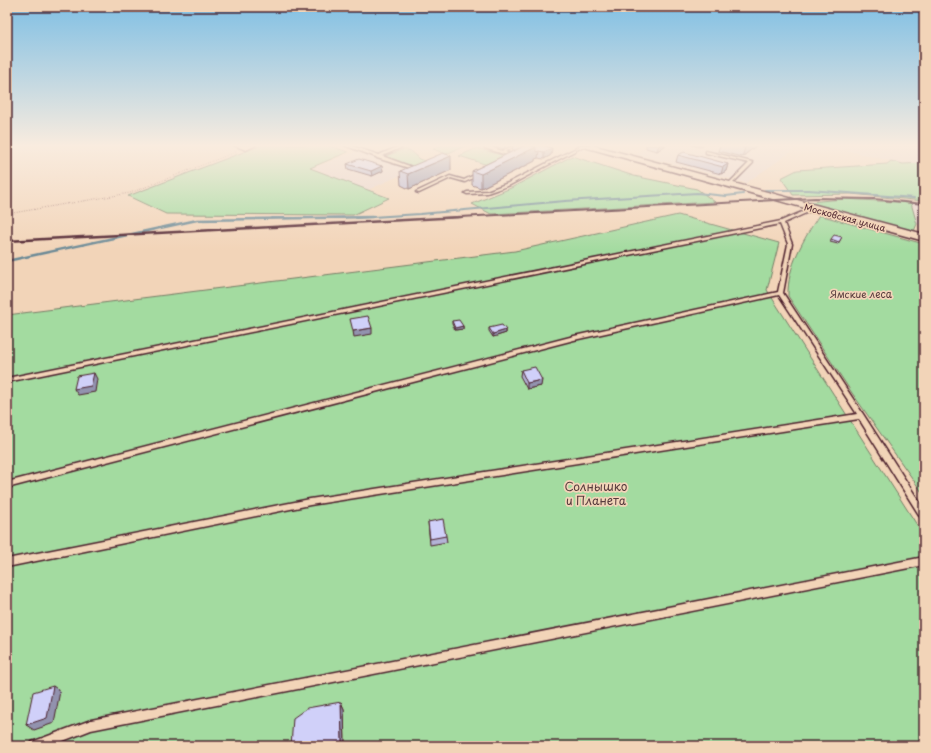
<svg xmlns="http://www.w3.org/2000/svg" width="931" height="753" font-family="'Playpen Sans',sans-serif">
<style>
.built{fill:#e8d3cc}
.green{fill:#a3dba0;stroke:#767d66}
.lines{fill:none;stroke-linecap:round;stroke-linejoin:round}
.stream-far1{stroke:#6b8996;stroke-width:2}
.stream{stroke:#6b8996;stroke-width:2.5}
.service-casing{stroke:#4a1f2b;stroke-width:3}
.minor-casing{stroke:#4a1f2b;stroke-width:3}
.tertiary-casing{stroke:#4a1f2b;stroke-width:3}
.path{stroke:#4a1f2b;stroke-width:1;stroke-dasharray:0.5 2;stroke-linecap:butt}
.service{fill:#f2d4b8;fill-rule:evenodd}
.minor{fill:#f2d4b8;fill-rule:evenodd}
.tertiary{fill:#f2d4b8;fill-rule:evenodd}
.rail-far1{stroke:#4a1f2b;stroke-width:2}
.rail{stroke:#4a1f2b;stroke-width:2.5}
.wall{fill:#b3b3d6;stroke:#4a1f2b}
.shaded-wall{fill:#9292ae;stroke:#4a1f2b}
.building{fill:#d0d0f9;stroke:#4a1f2b}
.labels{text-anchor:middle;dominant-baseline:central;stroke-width:3.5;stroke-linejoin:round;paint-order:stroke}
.far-street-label{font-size:9px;fill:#4a1f2b;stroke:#f2d4b8}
.park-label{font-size:10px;fill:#573b3d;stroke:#f2d4b8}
.near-park-label{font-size:12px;fill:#573b3d;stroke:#f2d4b8}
</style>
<rect width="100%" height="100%" fill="#f2d4b8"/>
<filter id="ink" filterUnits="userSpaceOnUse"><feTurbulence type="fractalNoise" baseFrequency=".025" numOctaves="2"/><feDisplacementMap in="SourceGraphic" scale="8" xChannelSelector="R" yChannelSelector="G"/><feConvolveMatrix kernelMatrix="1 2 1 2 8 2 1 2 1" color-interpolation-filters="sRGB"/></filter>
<g filter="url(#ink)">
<g class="built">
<polygon points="650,145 801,145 746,183 636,154"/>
<polygon points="824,145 924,145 924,163 903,164"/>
<polygon points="357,151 412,170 368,190 312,168"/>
<polygon points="911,203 924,205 924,226 917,224"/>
</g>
<g class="green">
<polygon points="262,145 328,145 348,152 310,168 389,198 353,215 166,214 128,196"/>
<polygon points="442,145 467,145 446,154 433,149"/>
<polygon points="477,148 508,157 491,166 459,156"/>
<polygon points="404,149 411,151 420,159 434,164 422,170 384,157"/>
<polygon points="572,156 634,176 697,189 715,202 491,214 472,204 511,188"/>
<polygon points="891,161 903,164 924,163 924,201 851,194 793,195 781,178 797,170 887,164"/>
<polygon points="844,199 911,203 917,224 914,231 807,202"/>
<polygon points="678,215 779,243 767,290 924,536 924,746 7,746 7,315 515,251"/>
<path d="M 819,215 L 924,244 L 924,495 L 852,393 L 788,296 C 787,266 804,239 819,215 Z"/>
</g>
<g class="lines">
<g class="stream-far1">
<polyline points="765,190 809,190 914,198"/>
<polyline points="272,218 345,218"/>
<polyline points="356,218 420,214 565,201 697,193 726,196 743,194"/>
</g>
<polyline class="stream" points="7,261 197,220 372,217"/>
<g class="service-casing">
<g id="service">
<polygon points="344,145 349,145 379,155 402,145 407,145 382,156 412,167 409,168 377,158 376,157"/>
<polygon points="484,145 488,145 488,146 502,151 513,145 517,145 505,152 516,156 513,157 485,148"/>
<polygon points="582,145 586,145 510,185 487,193 467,194 465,193 467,192 487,191 508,183"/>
<polygon points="706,151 752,162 753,163 730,186 728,186 728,184 749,163 706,153"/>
<polygon points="478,173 481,174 465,182 451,178 419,193 416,192 450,176 464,180"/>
<polygon points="814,207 815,207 815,209 784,223 792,244 783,293 863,414 924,509 924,519 921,518 859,419 310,505 7,567 7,559 310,499 857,414 779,295 574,340 7,488 7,482 574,336 778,292 788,244 780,224 7,382 7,378 781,221"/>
<polygon points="924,557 924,565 91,730 50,746 31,746 32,742 91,720"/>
</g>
</g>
<g class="minor-casing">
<polygon id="minor" points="234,145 256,145 246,150"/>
</g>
<g class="tertiary-casing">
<polygon id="tertiary" points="577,145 592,145 924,234 924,241"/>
</g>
<g class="path">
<polyline points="472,147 475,145"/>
<polyline points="7,214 130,193 236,152"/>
</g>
<use href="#service" class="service"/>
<use href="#minor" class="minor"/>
<use href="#tertiary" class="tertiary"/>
<polyline class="rail-far1" points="442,218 815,198 874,199 924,204"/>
<polyline class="rail" points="7,241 461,217"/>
</g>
<g class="wall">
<polygon points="491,145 541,145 552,148 551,155 544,159 538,158 535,159 535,161 481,188 472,185 472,171 515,150 512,150 513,146 504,149"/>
<polygon points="646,145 666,145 657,151 646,148"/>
<polygon points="692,145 704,145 700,147"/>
<polygon points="720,145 757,145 742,157 718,151"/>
<polygon points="678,155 728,164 726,171 721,174 676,162"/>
<polygon points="347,164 382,166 383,171 372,176 348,169"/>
<polygon points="451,170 409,189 401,185 400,171"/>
<polygon points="842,237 838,244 830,242 831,239"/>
<polygon points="452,321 463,326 463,329 455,330 452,324"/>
<polygon points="489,328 506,330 506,333 493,337 489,331"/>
<polygon points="521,370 541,386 527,389 520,376"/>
<polygon points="428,522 446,536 447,542 430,545"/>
<polygon points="341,702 344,709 345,746 291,746"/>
</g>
<g class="shaded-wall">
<polygon points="505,145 513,145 504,149"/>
<polygon points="660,145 666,145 657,151 658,147"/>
<polygon points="748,145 757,145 742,157 745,148"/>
<polygon points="536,147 539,151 538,158 535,159 535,161 481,188 481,174"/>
<polygon points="552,148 551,155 544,159 544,152"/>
<polygon points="451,156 451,170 409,189 408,174"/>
<polygon points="728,164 726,171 721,174 723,167"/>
<polygon points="382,166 383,171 372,176 371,171"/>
<polygon points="463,326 463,329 455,330 455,328"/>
<polygon points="372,328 372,334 354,337 353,331"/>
<polygon points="506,330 506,333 493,337 493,334"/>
<polygon points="94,373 97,379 95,392 78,395 74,389"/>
<polygon points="542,380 541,386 527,389 527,383"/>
<polygon points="53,686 60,691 54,723 34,730 26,725"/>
<polygon points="341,702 344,709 345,746 344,746 342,742"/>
</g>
<g class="building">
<polygon points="526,145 529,145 536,147 481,174 472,171"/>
<polygon points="529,145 541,145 552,148 544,152 539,151 536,152 536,147"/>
<polygon points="735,145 748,145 745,148"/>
<polygon points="684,152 728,164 723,167 678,155"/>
<polygon points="443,153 451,156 408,174 400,171"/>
<polygon points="359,159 382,166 371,171 347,164"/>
<polygon points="834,235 842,237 839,242 831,239"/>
<polygon points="368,316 372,328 353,331 350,319"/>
<polygon points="459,320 463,326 455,328 452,321"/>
<polygon points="502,325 506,330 493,334 489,328"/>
<polygon points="535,367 542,380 527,383 521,370"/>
<polygon points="94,373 91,386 74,389 77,376"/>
<polygon points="443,519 446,536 430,539 428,522"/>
<polygon points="53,686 47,718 26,725 33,692"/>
<polygon points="341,702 342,742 320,746 291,746 293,718 307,708"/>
</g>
</g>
<linearGradient id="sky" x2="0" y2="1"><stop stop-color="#7fbfe4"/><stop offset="0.58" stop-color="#f9ecdf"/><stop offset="1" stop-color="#f9ecdf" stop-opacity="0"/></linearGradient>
<rect width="931" height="251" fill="url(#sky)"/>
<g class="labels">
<g class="far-street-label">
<text transform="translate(845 217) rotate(15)">Московская улица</text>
</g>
<g class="park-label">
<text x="861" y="293">Ямские леса</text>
</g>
<g class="near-park-label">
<text x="596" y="486">Солнышко<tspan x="596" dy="14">и Планета</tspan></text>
</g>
</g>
<rect width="931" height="753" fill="none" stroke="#f2d4b8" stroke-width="24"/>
<rect x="12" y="12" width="907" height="729" fill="none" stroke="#4a1f2b" stroke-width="1.5" filter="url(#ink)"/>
</svg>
